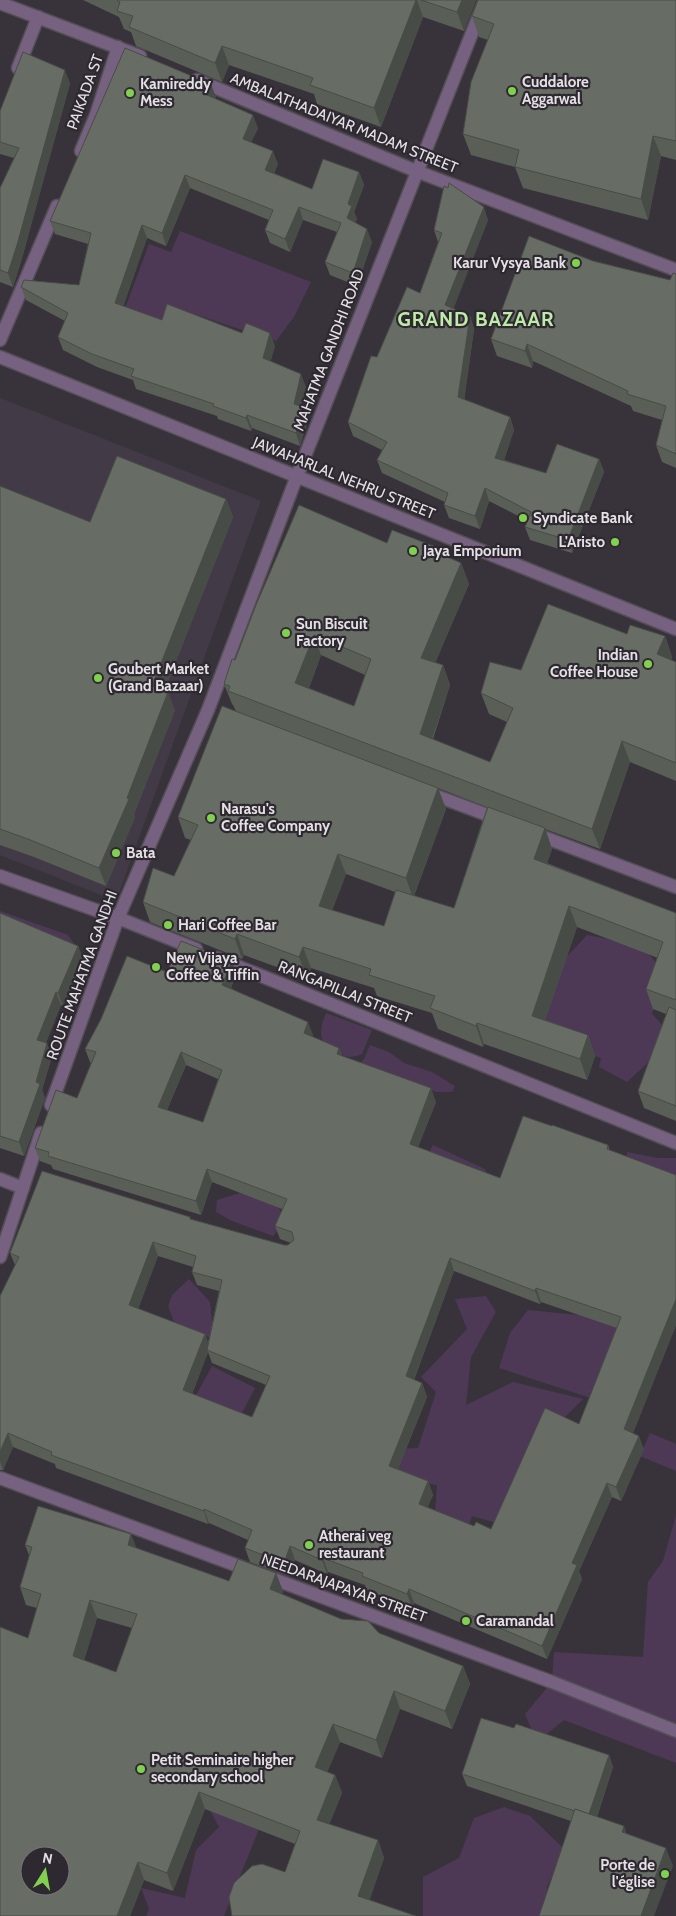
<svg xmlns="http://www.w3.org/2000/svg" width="676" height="1916" font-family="Cabin,sans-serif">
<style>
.built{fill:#433a47}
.green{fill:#4d3956}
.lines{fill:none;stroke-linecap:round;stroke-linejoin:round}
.minor-casing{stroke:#544f56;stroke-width:15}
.minor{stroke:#776181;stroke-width:12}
.wall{fill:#595e56;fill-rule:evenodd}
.shaded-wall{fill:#484c46}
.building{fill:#676d64;stroke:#484c46;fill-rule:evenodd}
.poi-dot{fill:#82d04f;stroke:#2e2930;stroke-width:2}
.labels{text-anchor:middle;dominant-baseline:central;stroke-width:4.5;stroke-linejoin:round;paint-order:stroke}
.poi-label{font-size:15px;font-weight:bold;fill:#e4e0e5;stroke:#2e2930;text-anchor:start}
.street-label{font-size:15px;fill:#e4e0e5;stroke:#2e2930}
.district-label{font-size:20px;font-weight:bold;letter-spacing:1px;fill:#bfeba8;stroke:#2e2930}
</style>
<rect width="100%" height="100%" fill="#38333b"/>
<polygon class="built" points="0,398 261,501 116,901 0,855"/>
<g class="green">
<polygon points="180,231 311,282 294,317 276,341 182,310 171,311 161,330 124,311 149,244 171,252"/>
<polygon points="0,911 68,935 81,954 0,920"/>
<polygon points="587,935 608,939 649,954 662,971 657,999 652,1014 667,1030 654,1057 627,1082 599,1067 601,1058 575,1049 538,1042 547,978"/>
<path d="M 326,1013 L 372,1030 L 362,1054 C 351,1058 350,1058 340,1054 C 318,1046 318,1033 326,1013 Z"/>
<polygon points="370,1045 389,1052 404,1063 432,1072 455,1086 452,1092 436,1092 398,1077 357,1068 364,1059"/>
<polygon points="433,1145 485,1169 487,1174 425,1160"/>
<polygon points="627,1152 658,1158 676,1158 676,1180 627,1160"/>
<polygon points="240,1193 262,1196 280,1209 282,1225 273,1236 232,1221 216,1212 217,1200"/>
<polygon points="645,1266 600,1401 499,1368 510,1333 528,1310 578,1315 571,1300"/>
<polygon points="189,1279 210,1302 214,1338 194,1334 174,1322 168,1306 172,1295"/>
<polygon points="486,1296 496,1312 471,1357 466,1405 513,1382 583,1399 566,1416 543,1426 504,1525 472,1516 446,1590 435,1512 437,1485 409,1481 398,1498 396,1449 418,1448 436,1392 421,1377 467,1329 455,1299"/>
<polygon points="212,1366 255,1388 240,1417 195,1397"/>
<polygon points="650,1433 676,1444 676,1471 640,1456"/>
<polygon points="676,1515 676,1763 564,1720 537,1742 525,1714 552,1682 554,1652 643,1657 648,1582 663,1561"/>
<polygon points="207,1805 265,1814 224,1916 146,1916 149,1909 141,1888 185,1898 196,1850 219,1827"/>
<polygon points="504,1807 530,1816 564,1849 547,1887 548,1914 546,1916 423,1916 423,1877 459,1858 474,1818"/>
</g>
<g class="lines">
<g class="minor-casing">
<g id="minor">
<polyline points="0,3 140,56"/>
<polyline points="18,68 38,17"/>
<polyline points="197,80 416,171 676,270"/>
<polyline points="81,151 96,115 118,47"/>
<polyline points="0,340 57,206"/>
<polyline points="0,357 676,629"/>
<polyline points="426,792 501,820"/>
<polyline points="533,833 676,887"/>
<polyline points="0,876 118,918 196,949"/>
<polyline points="217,958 676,1143"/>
<polyline points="51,1105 118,918 208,710 297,476 485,0"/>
<polyline points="0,1179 23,1188"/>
<polyline points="0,1257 41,1133"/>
<polyline points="0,1478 552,1682 676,1731"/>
</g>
</g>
<use href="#minor" class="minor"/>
</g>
<g class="wall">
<polygon points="83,0 476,0 464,31 423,17 381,127 317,104 314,94 229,65 222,82 136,46 131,32 124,29 119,17"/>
<polygon points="676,0 676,160 661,156 648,220 523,188 515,167 471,155 463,134 488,40 479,37 472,16"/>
<polygon points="70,83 22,258 13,287 0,282 0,188 14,158 0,154 0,111"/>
<polygon points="216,97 215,99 258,128 251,142 278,164 274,173 312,189 359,172 364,185 354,212 357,219 355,222 372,242 357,286 330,275 325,262 337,232 303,220 290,252 270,243 265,230 269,220 190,188 166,246 147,238 123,306 162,320 275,346 270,361 306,387 301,406 303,407 308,420 300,446 252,428 251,431 218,419 217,416 136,389 133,380 97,367 63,350 58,337 65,321 26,300 21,287 79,285 88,244 55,234 50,221"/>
<polygon points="488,220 453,308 470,316 474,329 464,400 510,417 514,430 504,460 546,473 599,459 604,472 572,553 530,540 525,527 528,521 489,501 480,529 449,518 444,505 445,502 382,473 377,460 382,450 353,436 348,422 377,357 420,293 438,242 434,230"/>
<polygon points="593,261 670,280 676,274 676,468 662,462 656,445 662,420 633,411 631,406 533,361 532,368 497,356 491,339"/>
<polygon points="0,486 90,522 226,499 233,517 164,691 175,710 134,814 135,817 106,886 34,857 0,845"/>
<path d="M 387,543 L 438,553 L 461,563 L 469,584 L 435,662 L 443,665 L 450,685 L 433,739 L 490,762 L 507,722 L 489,714 L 481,693 L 521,670 L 627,634 L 665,636 L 672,657 L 671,660 L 676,662 L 676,781 L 630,762 L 600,849 L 545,829 L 552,849 L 547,863 L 676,913 L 676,1121 L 644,1108 L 638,1091 L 666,1014 L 653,1009 L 646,989 L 658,958 L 577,927 L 545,1020 L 588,1035 L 595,1056 L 587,1080 L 484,1044 L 483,1047 L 438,1029 L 432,1013 L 377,996 L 374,988 L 311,968 L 307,978 L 244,955 L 242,959 L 150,922 L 143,902 L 174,876 L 191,840 L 185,838 L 178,817 L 236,711 L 233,705 L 232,704 L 224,684 L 235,660 ZM 321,655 L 365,675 L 354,706 L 309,688 ZM 438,788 L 487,807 L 454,908 L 414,896 L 446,809 ZM 346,874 L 395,892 L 384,926 L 332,910 Z"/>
<polygon points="0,913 78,946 83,959 63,1006 61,1005 46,1042 52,1056 42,1090 45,1098 24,1156 0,1148"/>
<path d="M 232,961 L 236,974 L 231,988 L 313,1035 L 312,1037 L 339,1048 L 342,1056 L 436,1102 L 418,1147 L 500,1178 L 552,1126 L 608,1145 L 610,1151 L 676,1175 L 676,1325 L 633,1433 L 644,1449 L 621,1501 L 612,1497 L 579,1571 L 582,1579 L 547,1659 L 414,1603 L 412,1608 L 367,1590 L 365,1585 L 328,1572 L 327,1574 L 295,1560 L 289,1576 L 250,1562 L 245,1548 L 248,1540 L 209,1523 L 208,1524 L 56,1468 L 55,1464 L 13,1447 L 3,1470 L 0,1470 L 0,1296 L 15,1265 L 10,1253 L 190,1217 L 191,1219 L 284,1245 L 288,1245 L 291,1243 L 280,1239 L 275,1226 L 282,1209 L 212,1182 L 201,1215 L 53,1169 L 51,1165 L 40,1161 L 35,1148 L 77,1098 L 91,1063 L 90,1062 L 85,1049 L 167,972 ZM 186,1065 L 218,1079 L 203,1122 L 167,1110 ZM 158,1256 L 193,1267 L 192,1272 L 197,1285 L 219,1291 L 208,1343 L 205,1334 L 138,1309 ZM 454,1271 L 540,1304 L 541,1302 L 617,1328 L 579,1424 L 491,1529 L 474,1526 L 427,1507 L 433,1495 L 428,1481 L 398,1469 L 427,1397 L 422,1383 L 414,1380 ZM 208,1352 L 212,1363 L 266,1385 L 252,1417 L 192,1394 Z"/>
<path d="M 25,1545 L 136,1548 L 229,1581 L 283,1591 L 282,1594 L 341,1619 L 463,1666 L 470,1684 L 452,1729 L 400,1709 L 382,1758 L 340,1742 L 327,1772 L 335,1775 L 342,1793 L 329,1824 L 378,1840 L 384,1858 L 369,1900 L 285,1872 L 295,1844 L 205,1809 L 173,1891 L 144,1880 L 130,1916 L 0,1916 L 28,1638 L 37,1608 L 26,1605 L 20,1587 L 29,1555 ZM 97,1618 L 132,1628 L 116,1672 L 84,1660 Z"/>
<polygon points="514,1728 609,1755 613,1767 597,1817 627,1834 673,1866 571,1821 467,1786 462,1774"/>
</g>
<g class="shaded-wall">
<polygon points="416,0 417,0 423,17 381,127 374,108"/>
<polygon points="462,0 476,0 464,31 457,12"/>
<polygon points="222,46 229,65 222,82 215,63"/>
<polygon points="65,70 70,83 22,258 13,287 8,273"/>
<polygon points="211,84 216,97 211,108 207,95"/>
<polygon points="253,115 258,128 247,152 243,139"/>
<polygon points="653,136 661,156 648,220 641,199"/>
<polygon points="273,151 278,164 270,183 265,170"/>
<polygon points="359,172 364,185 354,212 357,219 352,231 347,218 348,204"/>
<polygon points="185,175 190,188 166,246 162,233"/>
<polygon points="299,207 303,220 290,252 285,239"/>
<polygon points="484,207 488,220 450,318 445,305"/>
<polygon points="142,225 147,238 120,316 115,303"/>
<polygon points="367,229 372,242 357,286 353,273"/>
<polygon points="470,316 474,329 463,410 458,397"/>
<polygon points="270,333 275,346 268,371 263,358"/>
<polygon points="527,344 533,361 532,368 525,351"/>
<polygon points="301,374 306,387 299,417 294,404"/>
<polygon points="303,407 308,420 300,446 296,433"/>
<polygon points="247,415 252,428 251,431 246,418"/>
<polygon points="510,417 514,430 500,471 495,458"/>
<polygon points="599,459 604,472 572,553 568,540"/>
<polygon points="485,488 489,501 480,529 475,516"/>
<polygon points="226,499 233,517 159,704 152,686"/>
<polygon points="461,563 469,584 429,678 421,658"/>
<polygon points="314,635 321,655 303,704 295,683"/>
<polygon points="665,636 672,657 665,675 657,654"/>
<polygon points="443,665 450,685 427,754 420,734"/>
<polygon points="168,692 175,710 134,814 135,817 106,886 99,868"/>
<polygon points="622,741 630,762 600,849 592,829"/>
<polygon points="438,788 446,809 413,898 406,878"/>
<polygon points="545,828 552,849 542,879 534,859"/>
<polygon points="338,854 346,874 326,927 319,906"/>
<polygon points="569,906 577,927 540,1036 532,1016"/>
<polygon points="237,934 244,955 242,959 235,939"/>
<polygon points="78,946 83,959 63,1006 58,993"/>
<polygon points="303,947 311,968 307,978 299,957"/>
<polygon points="232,961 236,974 227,998 222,985"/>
<polygon points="56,992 61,1005 42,1053 37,1040"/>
<polygon points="308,1022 313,1035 308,1046 304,1033"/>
<polygon points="477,1023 484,1044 483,1047 476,1026"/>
<polygon points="588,1035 595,1056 587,1080 580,1059"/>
<polygon points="47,1043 52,1056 42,1090 45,1098 24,1156 19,1142"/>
<polygon points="339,1048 344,1061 337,1054"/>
<polygon points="181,1052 186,1065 163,1120 158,1107"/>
<polygon points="431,1088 436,1102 414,1157 410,1144"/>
<polygon points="207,1169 212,1182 201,1215 196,1201"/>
<polygon points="153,1242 158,1256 134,1319 129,1305"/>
<polygon points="450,1258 454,1271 410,1390 406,1376"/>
<polygon points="536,1288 541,1302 540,1304 535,1291"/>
<polygon points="676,1299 676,1325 629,1443 624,1429"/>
<polygon points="205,1334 210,1347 207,1350 208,1352 188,1404 183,1390"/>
<polygon points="422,1383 427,1397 394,1479 389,1466"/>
<polygon points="8,1433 13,1447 3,1470 0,1462 0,1452"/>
<polygon points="639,1436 644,1449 621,1501 616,1487"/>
<polygon points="428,1481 433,1495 424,1517 419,1504"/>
<polygon points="607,1483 612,1497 579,1571 582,1579 547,1659 542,1646 572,1563"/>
<polygon points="204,1509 209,1523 208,1524 204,1511"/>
<polygon points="131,1534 138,1552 128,1545"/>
<polygon points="290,1546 295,1560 289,1576 284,1563"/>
<polygon points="323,1558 328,1572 327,1574 322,1560"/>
<polygon points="276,1573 283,1591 277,1606 270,1589"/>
<polygon points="409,1589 414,1603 412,1608 407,1594"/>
<polygon points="90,1600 97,1618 80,1674 73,1656"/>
<polygon points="463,1666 470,1684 452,1729 445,1711"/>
<polygon points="394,1691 400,1709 382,1758 376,1740"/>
<polygon points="333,1724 340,1742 322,1785 315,1767"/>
<polygon points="609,1755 613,1767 593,1828 588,1816"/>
<polygon points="335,1775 342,1793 324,1838 317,1820"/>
<polygon points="199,1792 205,1809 173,1891 167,1873"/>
<polygon points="624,1826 630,1844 622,1832"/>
<polygon points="378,1840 384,1858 365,1914 358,1896"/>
<polygon points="666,1848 673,1866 654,1916 641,1916"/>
<polygon points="138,1862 144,1880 130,1916 117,1916"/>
</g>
<g class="building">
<polygon points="117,0 416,0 374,108 310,85 313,78 222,46 215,63 129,27 133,16 117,11 120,2"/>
<polygon points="421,0 462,0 457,12"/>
<polygon points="478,0 676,0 676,141 653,136 641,199 515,167 519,150 463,134 471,82 494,24 472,16"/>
<polygon points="125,48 211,84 207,95 253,115 243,139 273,151 265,170 312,189 323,159 359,172 348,204 352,206 347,218 367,229 353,273 325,262 341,223 299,207 285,239 265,230 273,210 185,175 162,233 142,225 115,303 162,320 167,304 242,333 246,323 270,333 263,358 301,374 294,404 303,407 296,433 247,415 246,418 213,406 214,404 131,376 134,369 92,354 58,337 68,313 21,287 24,280 79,285 91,233 50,221"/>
<polygon points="23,52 65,70 17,245 8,273 0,270 0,188 19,148 0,142 0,111"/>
<polygon points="449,183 484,207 445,305 470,316 458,397 510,417 495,458 546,473 557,444 599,459 568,540 525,527 531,512 485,488 475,516 444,505 448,493 377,460 387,442 348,422 371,356 377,357 407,287 420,293 442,233 434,230 444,186 448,188"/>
<polygon points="529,236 593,261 670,280 673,273 676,274 676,454 656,445 666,406 627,394 628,391 527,344 525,351 491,339"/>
<polygon points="117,456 226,499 152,686 168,692 127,798 129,799 99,868 28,839 0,829 0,486 90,522"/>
<path d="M 299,505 L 387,543 L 392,530 L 436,547 L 434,551 L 461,563 L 421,658 L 443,665 L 420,734 L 490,762 L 513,708 L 481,693 L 490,662 L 521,670 L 548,604 L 627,634 L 630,625 L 665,636 L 657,654 L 676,662 L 676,763 L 622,741 L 592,829 L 228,691 L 230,686 L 224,684 L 232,659 L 235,660 L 256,605 ZM 314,635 L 371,659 L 354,706 L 295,683 Z"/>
<polygon points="222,706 438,788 406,878 338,854 319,906 384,926 396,890 454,908 488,807 545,828 534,859 676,913 676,1000 646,989 663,942 569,906 532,1016 588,1035 580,1059 477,1023 476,1026 430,1008 435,996 369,975 371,969 303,947 299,957 237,934 235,939 143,902 153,868 174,876 198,825 178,817"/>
<polygon points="0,913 78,946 58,993 56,992 37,1040 47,1043 36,1082 40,1084 19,1142 0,1136"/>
<path d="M 181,941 L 232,961 L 222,985 L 308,1022 L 304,1033 L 339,1048 L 337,1054 L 431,1088 L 410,1144 L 500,1178 L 523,1116 L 552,1126 L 552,1125 L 608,1145 L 607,1149 L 676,1175 L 676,1299 L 624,1429 L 639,1436 L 616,1487 L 607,1483 L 572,1563 L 577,1565 L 542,1646 L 409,1589 L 407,1594 L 362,1576 L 363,1573 L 323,1558 L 322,1560 L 290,1546 L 284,1563 L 245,1548 L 252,1530 L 204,1509 L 204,1511 L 51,1455 L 52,1452 L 8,1433 L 0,1452 L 0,1296 L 19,1257 L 10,1253 L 42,1171 L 190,1217 L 190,1219 L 284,1245 L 288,1245 L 294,1240 L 292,1232 L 275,1226 L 287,1199 L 207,1169 L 196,1201 L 48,1156 L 49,1152 L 35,1148 L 56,1090 L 77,1098 L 96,1052 L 85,1049 L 101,1019 L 127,956 L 167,972 ZM 181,1052 L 222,1070 L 203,1122 L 158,1107 ZM 153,1242 L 196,1256 L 192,1272 L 222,1280 L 207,1350 L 270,1376 L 252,1417 L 183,1390 L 205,1334 L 129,1305 ZM 450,1258 L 535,1291 L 536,1288 L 621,1317 L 579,1424 L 545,1408 L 491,1529 L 476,1522 L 474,1526 L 419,1504 L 428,1481 L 389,1466 L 422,1383 L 406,1376 Z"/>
<polygon points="669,1007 676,1010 676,1106 638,1091"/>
<path d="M 38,1506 L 131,1534 L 128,1545 L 229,1581 L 238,1559 L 276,1573 L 270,1589 L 341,1619 L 368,1621 L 379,1633 L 463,1666 L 445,1711 L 394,1691 L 376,1740 L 333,1724 L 315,1767 L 335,1775 L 317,1820 L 378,1840 L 358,1896 L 416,1916 L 232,1916 L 229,1897 L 234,1883 L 252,1866 L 262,1864 L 285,1872 L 300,1831 L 199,1792 L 167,1873 L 138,1862 L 117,1916 L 0,1916 L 0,1627 L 28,1638 L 41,1594 L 20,1587 L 32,1547 L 25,1545 ZM 90,1600 L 137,1614 L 116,1672 L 73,1656 ZM 30,1856 L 60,1856 L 60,1886 L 30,1886 Z"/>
<polygon points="481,1718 514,1728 516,1724 609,1755 589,1814 575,1809 575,1811 462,1774"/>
<polygon points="575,1809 624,1826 622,1832 666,1848 641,1916 539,1916"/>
</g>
<g class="poi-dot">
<circle cx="512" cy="91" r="5"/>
<circle cx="130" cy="93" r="5"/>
<circle cx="576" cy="263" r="5"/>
<circle cx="523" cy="518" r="5"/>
<circle cx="615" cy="542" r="5"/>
<circle cx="413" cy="551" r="5"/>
<circle cx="286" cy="633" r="5"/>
<circle cx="648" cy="664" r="5"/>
<circle cx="98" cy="678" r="5"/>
<circle cx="211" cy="818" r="5"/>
<circle cx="116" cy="853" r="5"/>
<circle cx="168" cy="925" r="5"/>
<circle cx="156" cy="967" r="5"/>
<circle cx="309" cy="1545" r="5"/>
<circle cx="466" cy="1621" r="5"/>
<circle cx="141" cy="1769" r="5"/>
<circle cx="665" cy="1874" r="5"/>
</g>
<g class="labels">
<g class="poi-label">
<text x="522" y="82">Cuddalore<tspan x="522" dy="17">Aggarwal</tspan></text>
<text x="140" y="84">Kamireddy<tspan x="140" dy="17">Mess</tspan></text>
<text x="566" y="263" text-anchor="end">Karur Vysya Bank</text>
<text x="533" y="518">Syndicate Bank</text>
<text x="605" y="542" text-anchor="end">L'Aristo</text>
<text x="423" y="551">Jaya Emporium</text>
<text x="296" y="624">Sun Biscuit<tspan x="296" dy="17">Factory</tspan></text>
<text x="638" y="655" text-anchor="end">Indian<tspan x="638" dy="17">Coffee House</tspan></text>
<text x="108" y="669">Goubert Market<tspan x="108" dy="17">(Grand Bazaar)</tspan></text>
<text x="221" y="809">Narasu's<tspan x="221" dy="17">Coffee Company</tspan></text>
<text x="126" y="853">Bata</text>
<text x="178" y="925">Hari Coffee Bar</text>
<text x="166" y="958">New Vijaya<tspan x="166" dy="17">Coffee &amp; Tiffin</tspan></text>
<text x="319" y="1536">Atherai veg<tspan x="319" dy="17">restaurant</tspan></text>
<text x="476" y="1621">Caramandal</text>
<text x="151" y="1760">Petit Seminaire higher<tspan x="151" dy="17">secondary school</tspan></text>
<text x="655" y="1865" text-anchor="end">Porte de<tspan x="655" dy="17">l'église</tspan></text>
</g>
<g class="street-label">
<text transform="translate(85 92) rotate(-70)">PAIKADA ST</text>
<text transform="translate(344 123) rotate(22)">AMBALATHADAIYAR MADAM STREET</text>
<text transform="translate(329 350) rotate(-69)">MAHATMA GANDHI ROAD</text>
<text transform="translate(344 478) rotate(22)">JAWAHARLAL NEHRU STREET</text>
<text transform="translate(82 975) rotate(-70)">ROUTE MAHATMA GANDHI</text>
<text transform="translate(345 992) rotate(22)">RANGAPILLAI STREET</text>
<text transform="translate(344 1588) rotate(20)">NEEDARAJAPAYAR STREET</text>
</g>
<g class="district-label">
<text x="476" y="319">GRAND BAZAAR</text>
</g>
</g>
<g transform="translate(45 1871) rotate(11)"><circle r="24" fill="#2e2930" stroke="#777278"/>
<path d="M0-4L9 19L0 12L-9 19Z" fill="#82d04f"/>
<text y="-8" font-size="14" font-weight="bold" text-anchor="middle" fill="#e4e0e5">N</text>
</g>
</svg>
